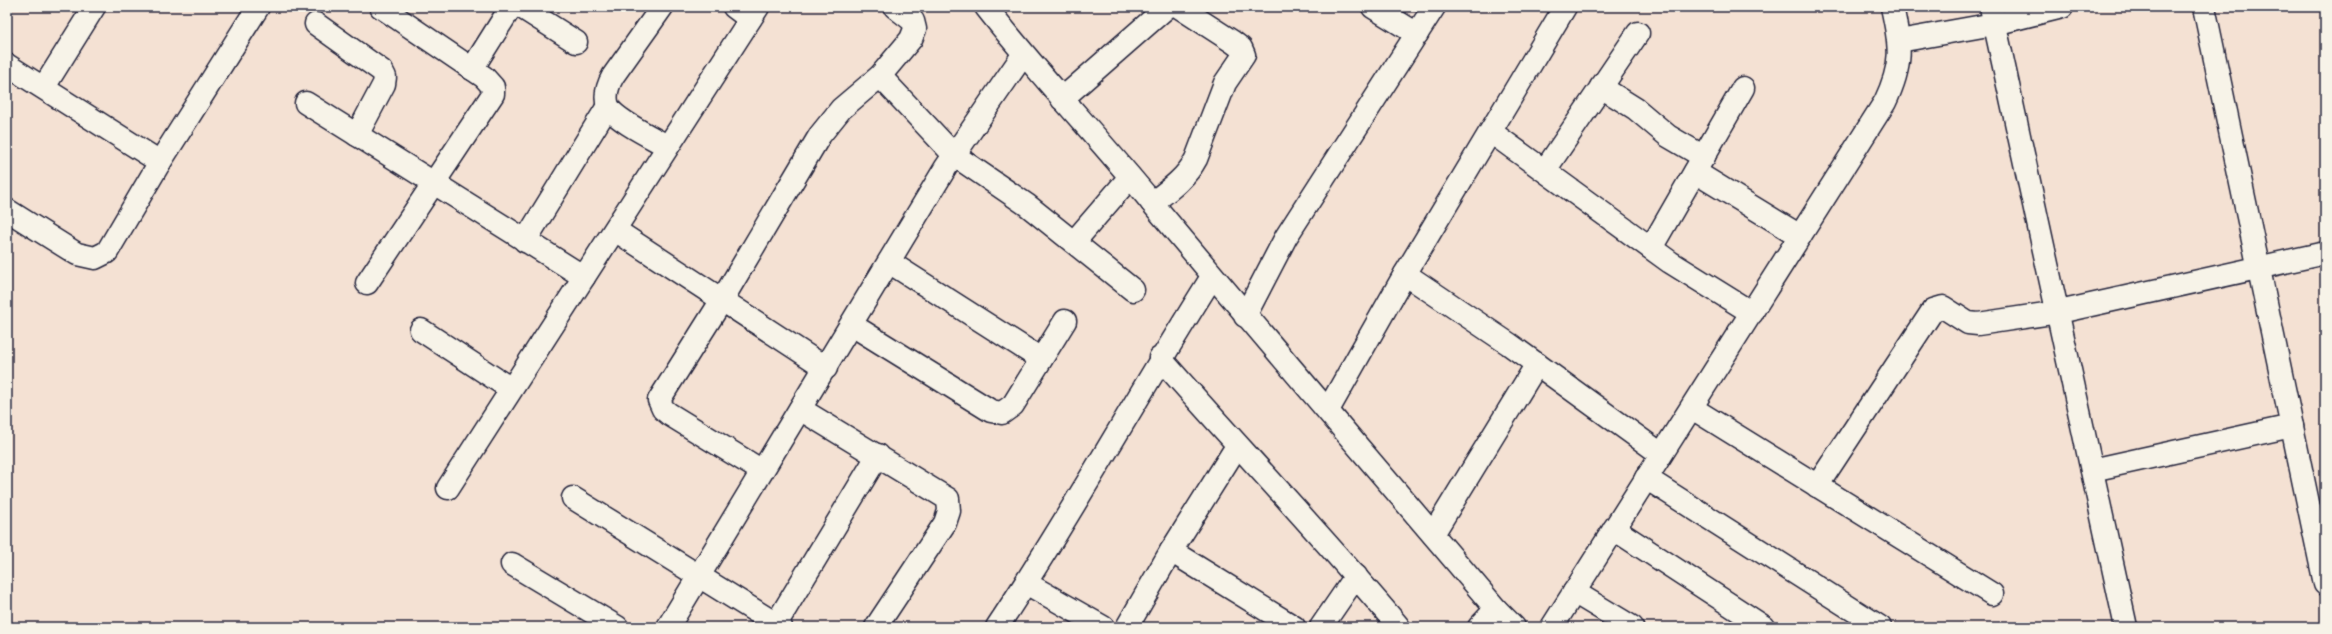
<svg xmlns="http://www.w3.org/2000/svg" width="2332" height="634" font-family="'Patrick Hand',sans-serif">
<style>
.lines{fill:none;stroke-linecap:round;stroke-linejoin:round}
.minor-casing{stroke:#22223b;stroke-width:25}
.minor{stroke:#f7f3e8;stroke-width:22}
</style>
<rect width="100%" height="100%" fill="#f4e1d3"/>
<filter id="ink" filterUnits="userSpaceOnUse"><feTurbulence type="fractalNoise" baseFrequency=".025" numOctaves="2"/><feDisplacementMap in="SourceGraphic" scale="8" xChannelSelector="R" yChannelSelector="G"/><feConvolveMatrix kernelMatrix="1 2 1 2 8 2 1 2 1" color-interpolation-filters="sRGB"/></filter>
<g filter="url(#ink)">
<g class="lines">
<g class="minor-casing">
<g id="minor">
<polyline points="521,7 576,42"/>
<path d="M 662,7 L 613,76 C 608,85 604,95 608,106 C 614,119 653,138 667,146"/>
<polyline points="734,7 750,19"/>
<path d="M 986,7 C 1039,75 1098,137 1153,204 C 1266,340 1382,474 1496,609 L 1514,627"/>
<polyline points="1373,7 1417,34"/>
<polyline points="1991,7 2126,627"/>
<polyline points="2204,7 2325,584"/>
<polyline points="316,24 382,71 385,77 384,84 357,135"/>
<polyline points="1899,41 1994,24 2062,7"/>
<polyline points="7,65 160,162"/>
<polyline points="472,69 511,7"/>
<polyline points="880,76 954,155 1027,205 1133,290"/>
<polyline points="44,87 94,7"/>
<polyline points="1601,87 1636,109 1668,136 1704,157"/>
<polyline points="1062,99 1167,7"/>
<polyline points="306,103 584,277"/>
<polyline points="1491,132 1670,262 1752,313"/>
<polyline points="1545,170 1638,33"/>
<polyline points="1695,172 1800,236"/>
<path d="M 1152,203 C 1169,190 1186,178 1196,159 L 1225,83 L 1244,55 L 1241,48 L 1233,42 L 1179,7"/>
<polyline points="7,210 77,254 95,258 107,252 160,162 258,7"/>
<polyline points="615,230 826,368"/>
<polyline points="525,241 608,106"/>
<polyline points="1074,242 1130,177"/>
<polyline points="1651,248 1743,88"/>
<polyline points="889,262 1041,359"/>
<polyline points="1405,274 1509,344 1661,454"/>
<polyline points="367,283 493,94 493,87 484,77 381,7"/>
<polyline points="1245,316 1286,237 1434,7"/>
<polyline points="852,325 991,411 1002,413 1013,405 1065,321"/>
<polyline points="421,330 511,389"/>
<path d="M 1160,358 C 1239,448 1322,535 1399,627"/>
<polyline points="1692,408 1992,594"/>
<polyline points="800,409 948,499 949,511 945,523 876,627"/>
<polyline points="1328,410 1405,274 1565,7"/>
<polyline points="2092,470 2292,426"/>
<polyline points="762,471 669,414 663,409 659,400 722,300 820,135 841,109 880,76 911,39 915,29 913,21 895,7"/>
<polyline points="1646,478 1880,627"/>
<polyline points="1817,486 1933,310 1943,307 1968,323 1978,324 2059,312 2325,253"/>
<polyline points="448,488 758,7"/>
<polyline points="573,498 781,627"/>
<polyline points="1614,529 1764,627"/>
<polyline points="1433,534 1537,364"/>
<polyline points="1171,551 1294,627"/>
<polyline points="512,564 617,627"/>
<polyline points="1026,583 1103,627"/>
<polyline points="1574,592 1632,627"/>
<polyline points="776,624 878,455"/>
<polyline points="668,627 946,167 1023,55"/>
<path d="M 997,627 C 1073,513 1139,392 1212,277"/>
<polyline points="1127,627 1171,551 1237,446"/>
<polyline points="1321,627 1356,576"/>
<polyline points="1479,627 1496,609"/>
<path d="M 1552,627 L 1885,102 C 1903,64 1901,47 1892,7"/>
</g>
</g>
<use href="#minor" class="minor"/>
</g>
</g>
<rect width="2332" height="634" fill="none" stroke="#f7f3e8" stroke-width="24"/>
<rect x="12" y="12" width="2308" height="610" fill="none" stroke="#22223b" stroke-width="1.5" filter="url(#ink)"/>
</svg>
